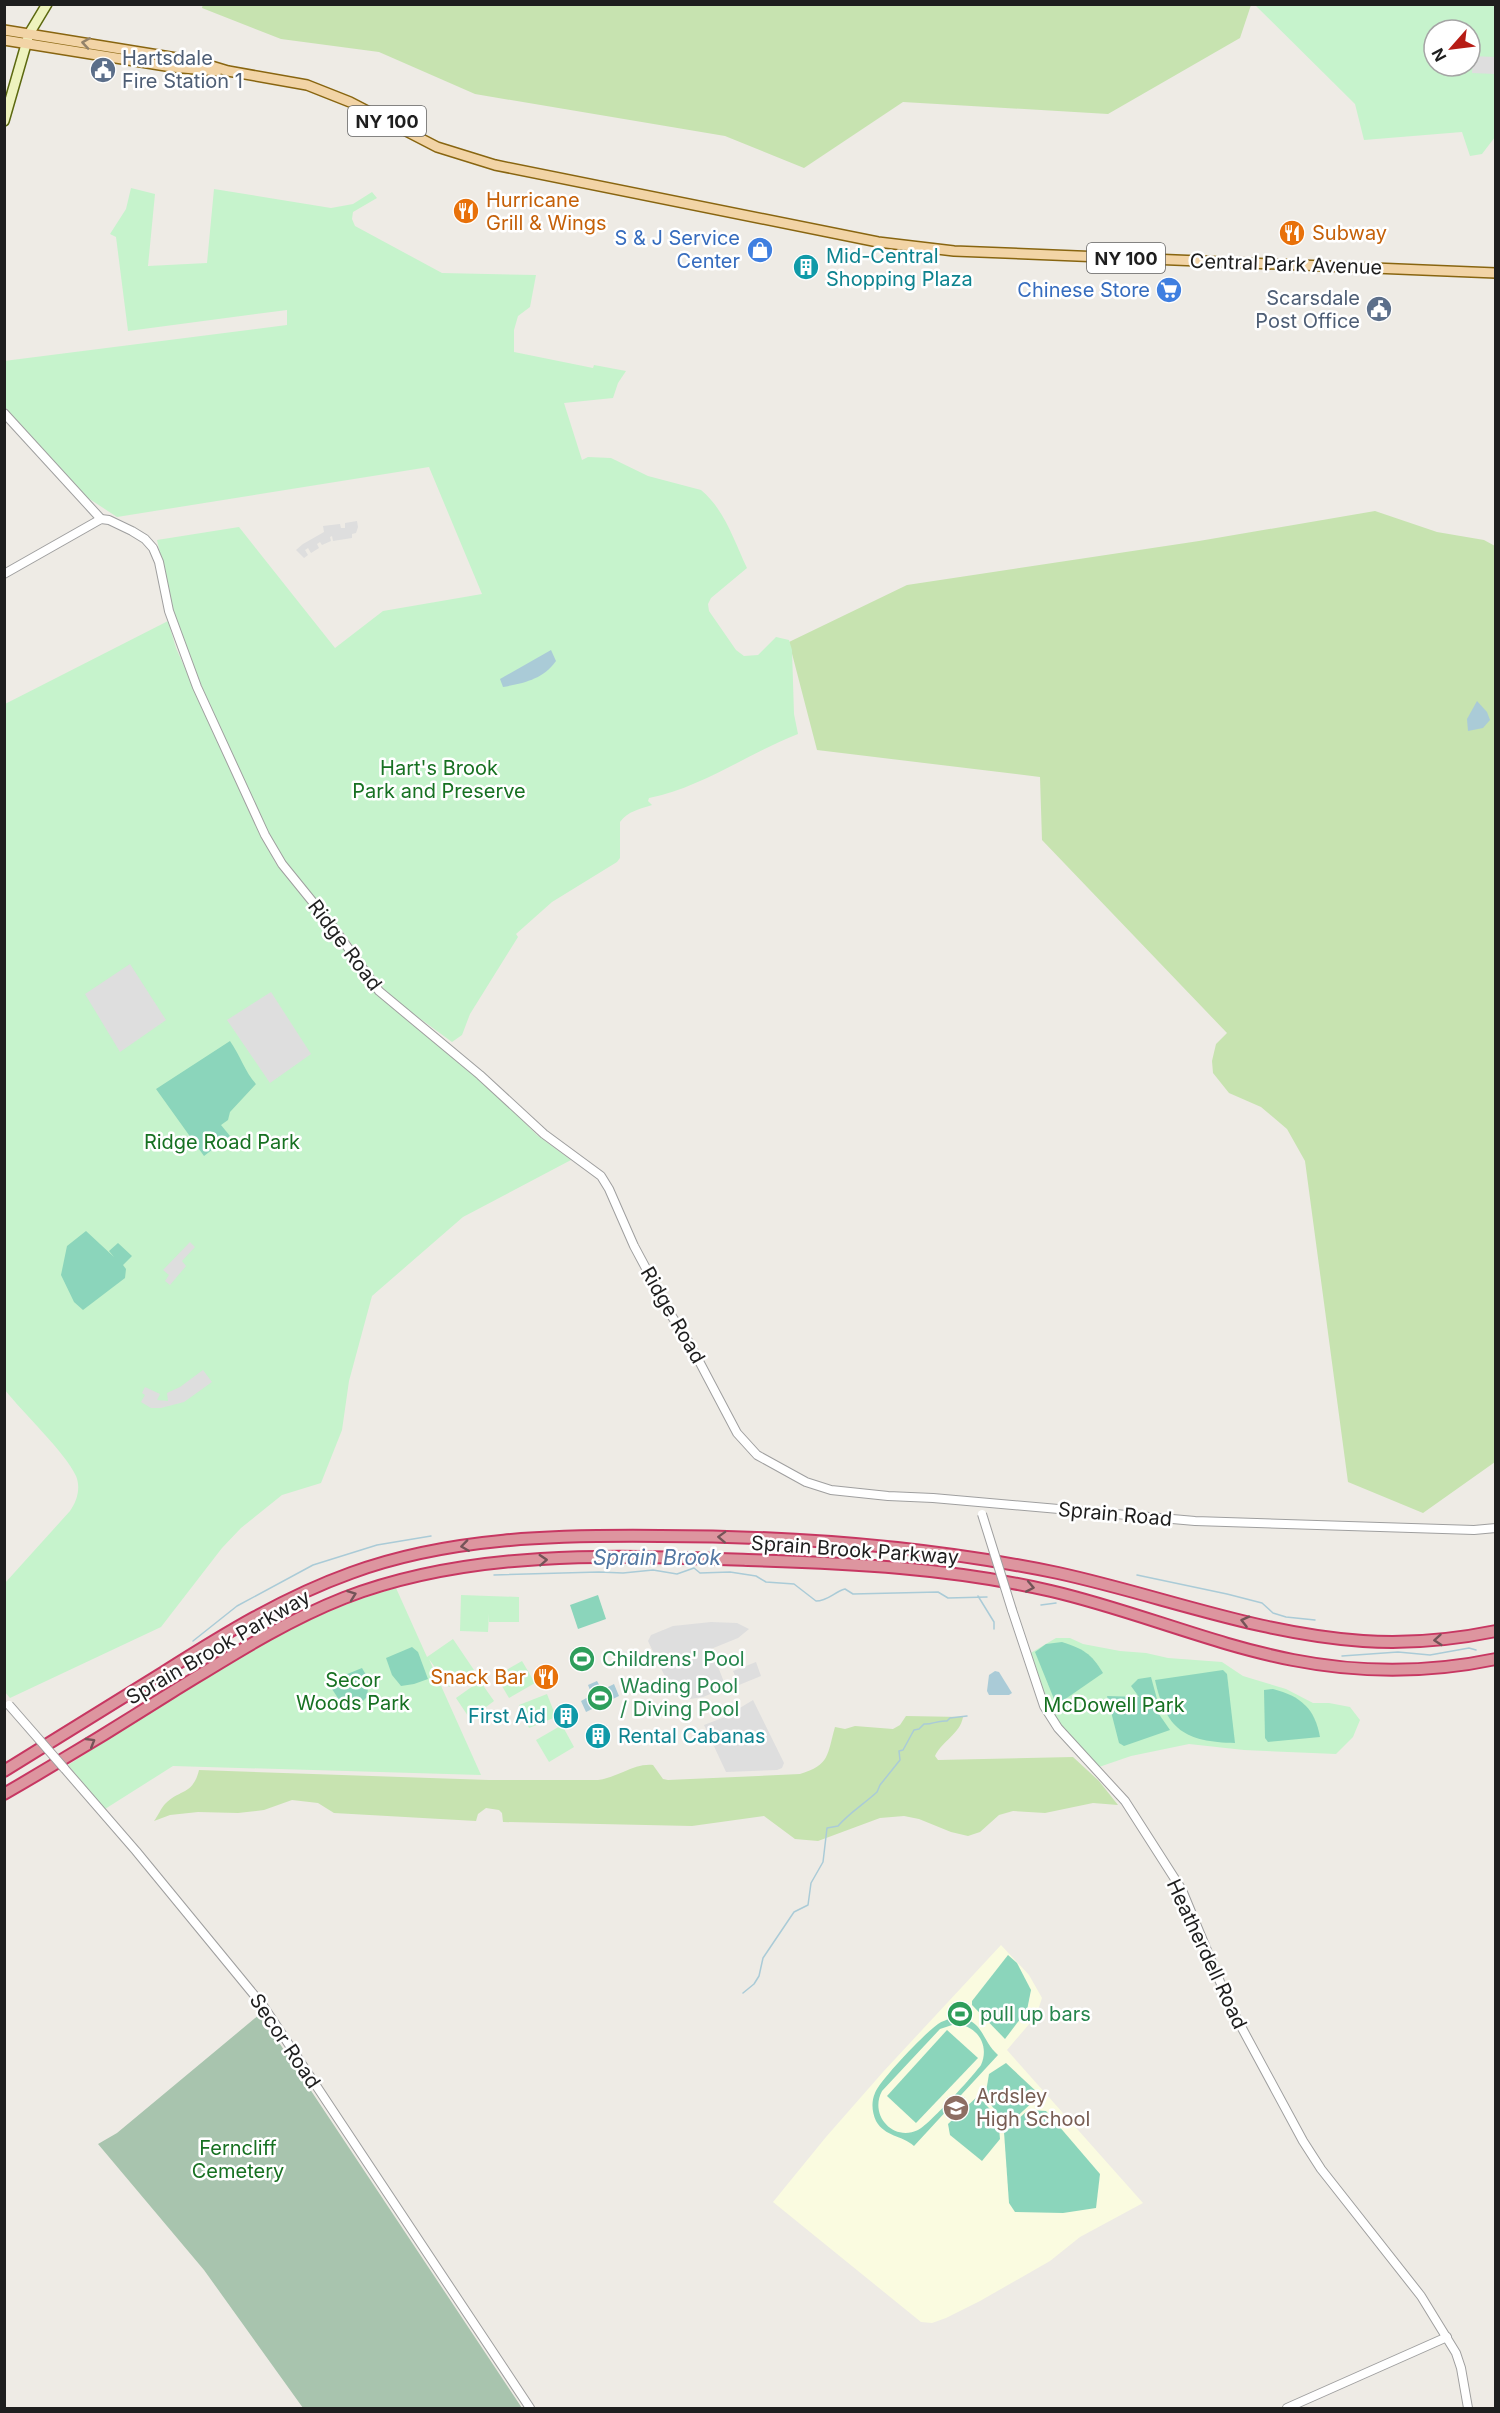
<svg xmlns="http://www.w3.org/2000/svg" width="1500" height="2413" font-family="Inter,sans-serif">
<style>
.education{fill:#fafbe0}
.grass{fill:#c7e3b0}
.cemetery{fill:#a8c4ae}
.park{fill:#c6f3cc;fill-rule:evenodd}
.pitch{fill:#8bd5bb;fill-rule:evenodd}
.parking{fill:#dedede}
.water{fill:#aacbd7}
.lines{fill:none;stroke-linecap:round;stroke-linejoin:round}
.stream{stroke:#aacbd7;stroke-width:1.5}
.tertiary-casing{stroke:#9f9f9f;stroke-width:10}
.secondary-casing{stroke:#5c6910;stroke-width:12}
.primary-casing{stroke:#886510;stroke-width:12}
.motorway-casing{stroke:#c73762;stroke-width:14}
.tertiary{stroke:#fff;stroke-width:8}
.secondary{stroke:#eef3be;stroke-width:9}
.primary{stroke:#f2d4a6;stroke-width:9}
.motorway{stroke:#dd959f;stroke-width:10}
.tertiary-bridge-casing{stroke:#9f9f9f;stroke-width:10;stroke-linecap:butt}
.tertiary-bridge{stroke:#fff;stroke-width:8}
.oneway{stroke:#938269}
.oneway2{stroke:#745458}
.labels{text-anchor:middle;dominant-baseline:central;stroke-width:5;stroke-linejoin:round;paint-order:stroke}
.shield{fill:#fff;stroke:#626262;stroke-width:1.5}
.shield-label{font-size:18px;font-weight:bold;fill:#1e1e1e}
.service-label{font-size:20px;fill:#4e5e75;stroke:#fff;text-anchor:start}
.food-label{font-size:20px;fill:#c56008;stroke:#fff;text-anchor:start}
.shop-label{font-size:20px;fill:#366cbe;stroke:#fff;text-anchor:end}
.culture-label{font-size:20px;fill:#0d838f;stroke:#fff;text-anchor:start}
.street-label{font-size:20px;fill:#1e1e1e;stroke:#fff}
.park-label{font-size:20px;fill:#177122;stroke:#fff}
.leisure-label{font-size:20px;fill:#27864d;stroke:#fff;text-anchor:start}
.education-label{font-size:20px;fill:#785e54;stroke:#fff;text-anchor:start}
.water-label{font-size:21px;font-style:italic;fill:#5478a3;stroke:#fff}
</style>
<rect width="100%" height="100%" fill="#eeebe5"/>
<polygon class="education" points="1001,1945 1029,1975 1042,1998 1036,2016 1007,2050 1143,2203 1080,2237 1050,2261 980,2301 946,2318 932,2323 921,2322 773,2202 826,2137 883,2072"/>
<g class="grass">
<polygon points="203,4 1251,5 1240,38 1108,114 903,102 804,168 725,136 475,94 379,52 281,39 202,8"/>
<polygon points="1375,511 1437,532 1484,540 1495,546 1495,1462 1423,1513 1348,1482 1305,1161 1287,1129 1261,1107 1229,1093 1213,1073 1212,1061 1216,1044 1227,1033 1042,840 1040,777 817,750 789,642 907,585 1199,541"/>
<path d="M 906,1716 L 963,1717 C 960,1734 942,1741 935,1756 L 938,1760 L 1073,1757 L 1099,1781 L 1118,1805 L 1093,1803 L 1045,1813 L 1013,1811 L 999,1815 L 980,1832 L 968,1836 L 951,1832 L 919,1819 L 904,1816 L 880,1818 L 818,1841 L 795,1839 L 764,1816 L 692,1826 L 503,1822 L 502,1813 L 499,1810 L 486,1808 L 478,1814 L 476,1821 L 334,1813 L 318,1803 L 292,1800 L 264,1810 L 238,1813 L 198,1812 L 170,1815 L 154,1821 C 158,1816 161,1808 165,1804 C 180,1789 193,1795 199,1770 L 489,1780 L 598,1780 C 617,1778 634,1763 653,1765 L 663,1779 L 668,1780 L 800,1774 C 830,1765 827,1755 835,1727 L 845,1729 L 855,1726 L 893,1729 L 900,1725 Z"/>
</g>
<polygon class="cemetery" points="260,2014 522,2408 303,2408 204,2270 98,2144 117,2133"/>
<g class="park">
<path d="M 1255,5 L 1495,5 L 1495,137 L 1482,154 L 1470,156 L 1462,132 L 1364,140 L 1355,104 ZM 1434,30 L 1470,30 L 1470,66 L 1434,66 Z"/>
<path d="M 131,188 L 155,194 L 148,266 L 207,263 L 214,189 L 331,208 L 353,204 L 372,192 L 377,198 L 353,212 L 352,219 L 355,226 L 442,273 L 536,275 L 530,307 L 518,316 L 514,330 L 514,352 L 593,368 L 594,365 L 626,371 L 618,383 L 613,398 L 564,403 L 582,460 L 588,457 L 611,458 L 648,476 L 701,490 C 725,510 734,541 747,568 L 711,598 L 708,604 L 709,611 L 736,650 L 744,656 L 758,655 L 776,637 L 789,640 L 792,650 L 794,714 L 798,734 C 747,754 703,787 649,798 L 648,801 L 652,805 C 640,809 628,811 620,822 L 620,858 L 617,862 L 552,902 L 516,934 L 518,937 L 470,1014 L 462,1035 L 452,1042 L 389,996 L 337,924 L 298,879 L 272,841 L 192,665 L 172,607 L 157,540 L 239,527 L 335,648 L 383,611 L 482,594 L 429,467 L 117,517 L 88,498 L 5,407 L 4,361 L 287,325 L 287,310 L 128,331 L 116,237 L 110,234 L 126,209 Z"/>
<path d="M 168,621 L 176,648 L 248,809 L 275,862 L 333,934 L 365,981 L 410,1022 L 493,1091 L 537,1135 L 571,1160 L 463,1217 L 372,1296 L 349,1381 L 342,1430 L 321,1483 L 282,1495 L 241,1528 L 222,1548 L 161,1627 L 10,1698 L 5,1692 L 5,1583 L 70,1511 C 77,1501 81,1488 76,1476 C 65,1452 23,1413 5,1390 L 5,704 Z"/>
<path d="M 396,1588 L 427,1657 L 453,1639 L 474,1670 L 449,1687 L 429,1659 L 481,1775 L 173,1766 L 105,1809 L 68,1765 C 167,1703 283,1618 396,1588 Z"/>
<polygon points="461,1595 519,1597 519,1622 489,1622 489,1614 488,1632 460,1631"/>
<polygon points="1056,1638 1070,1638 1083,1644 1120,1651 1146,1653 1168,1658 1222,1662 1243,1676 1286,1689 1313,1703 1329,1703 1350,1707 1360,1720 1353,1737 1336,1754 1244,1750 1189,1744 1131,1756 1099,1767 1055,1720 1044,1701 1029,1654"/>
<polygon points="522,1661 535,1683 509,1698 496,1676"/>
<polygon points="480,1681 494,1701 470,1719 456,1698"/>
<polygon points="547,1694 556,1717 529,1728 519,1705"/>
<polygon points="562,1725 574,1747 549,1762 536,1740"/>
</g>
<g class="pitch">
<path d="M 230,1041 C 240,1055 245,1072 256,1084 L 230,1112 L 228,1120 L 221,1125 L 230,1136 L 204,1156 L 156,1089 Z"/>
<polygon points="86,1231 114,1257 109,1251 118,1243 132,1256 123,1265 126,1269 125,1278 83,1310 74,1302 61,1275 67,1246"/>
<polygon points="598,1595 606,1619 578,1629 570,1605"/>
<path d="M 1062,1642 C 1083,1649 1091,1653 1103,1673 L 1061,1702 L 1054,1699 L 1035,1652 L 1046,1644 Z"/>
<polygon points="412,1647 418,1652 428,1679 414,1684 401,1686 392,1675 386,1658"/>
<polygon points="362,1668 369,1680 367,1697 359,1705 347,1712 332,1689 335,1679"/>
<path d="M 1223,1670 L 1227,1674 L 1235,1743 C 1185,1742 1166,1730 1155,1680 Z"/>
<polygon points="1151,1677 1157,1699 1153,1702 1142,1699 1154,1707 1170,1730 1124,1746 1119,1743 1107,1696 1139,1697 1131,1686 1138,1679"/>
<path d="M 1273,1689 C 1301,1696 1315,1709 1320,1737 L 1268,1742 L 1265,1738 L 1264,1690 Z"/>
<polygon points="1008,1955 1017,1963 1031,1990 1027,2010 1005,2039 972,2005 972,2001"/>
<path d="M 951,2018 C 985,2017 979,2038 998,2055 L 914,2146 C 902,2135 885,2137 876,2121 C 872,2112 871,2102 875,2093 C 880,2080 926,2032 938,2024 C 942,2021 947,2020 951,2018 ZM 955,2024 C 977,2025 990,2045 981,2065 C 973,2076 928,2126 918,2130 C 893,2142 869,2115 882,2091 L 940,2029 Z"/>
<polygon points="947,2030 978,2058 916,2123 887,2096"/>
<polygon points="1006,2063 1038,2093 1036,2099 1008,2125 985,2098 989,2074"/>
<polygon points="978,2096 998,2118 1000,2139 982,2161 950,2135 948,2124"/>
<polygon points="1028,2110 1046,2111 1100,2174 1096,2208 1063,2213 1015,2212 1009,2203 1004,2132"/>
</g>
<g class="parking">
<polygon points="1473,56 1495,57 1495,74 1472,73"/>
<polygon points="357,521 358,527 356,533 352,534 352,538 333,541 332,536 330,537 331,541 322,545 320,542 317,544 319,548 311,553 308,548 305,550 308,555 304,558 296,550 303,544 324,532 323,526 340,524 341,528 345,528 345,523"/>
<polygon points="130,964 166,1020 120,1052 85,994"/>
<polygon points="271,992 311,1054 270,1083 227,1020"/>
<polygon points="190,1242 195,1247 182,1261 186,1266 170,1285 165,1281 169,1275 163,1270"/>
<polygon points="203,1370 212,1382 184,1402 161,1408 151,1408 141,1402 145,1395 142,1393 145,1387 160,1394 157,1400 168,1401 167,1393 180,1387"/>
<polygon points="711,1622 737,1623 749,1629 738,1638 711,1649 724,1682 720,1683 720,1690 703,1697 684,1700 677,1696 670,1687 648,1641 651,1635 673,1626"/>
<polygon points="756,1662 761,1676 739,1685 733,1671"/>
<polygon points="753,1700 784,1763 782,1768 777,1770 726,1772 704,1725 725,1717"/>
</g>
<g class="water">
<path d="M 551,650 L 556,661 C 543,679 525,683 503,687 L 500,679 Z"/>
<polygon points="1477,701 1487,712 1490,720 1483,728 1468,731 1467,719"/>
<polygon points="995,1671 999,1672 1012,1693 1009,1695 989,1695 987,1691 989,1675"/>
<polygon points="597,1681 602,1690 614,1684 619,1696 586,1712 581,1701 592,1695 588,1685"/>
</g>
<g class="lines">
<g class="stream">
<path d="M 494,1575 L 599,1572 L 623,1573 L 653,1570 L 677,1574 L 694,1568 L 700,1573 L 730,1572 L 756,1576 L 766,1582 L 794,1584 L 816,1601 C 828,1601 834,1592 845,1589 L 853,1594 L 938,1592 L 948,1598 L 987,1597"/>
<polyline points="1137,1575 1227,1594 1262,1603 1273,1613 1286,1617 1315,1620"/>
<polyline points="978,1596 994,1622 994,1629"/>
<polyline points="1041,1605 1056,1603"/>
<polyline points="193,1641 237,1606 313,1565 377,1545 431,1536"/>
<polyline points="1342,1656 1398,1652 1430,1655 1469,1648 1476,1650"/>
<path d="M 743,1993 L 754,1984 L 759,1976 L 763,1958 L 794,1912 L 808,1905 L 811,1883 L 823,1862 L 827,1828 L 838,1826 C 849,1813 864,1804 877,1792 L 880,1785 L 900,1760 L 899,1751 L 903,1750 L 914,1730 L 919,1729 L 924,1724 C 932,1725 937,1720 947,1721 L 950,1718 L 967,1716"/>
</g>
<g class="tertiary-casing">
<g id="tertiary">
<polyline points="4,413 101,519"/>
<polyline points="4,574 101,519 109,520 132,531 145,539 153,548 159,562 169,611 197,687 265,835 282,864 333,927 379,991 480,1075 544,1134 601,1176 609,1189 634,1246 671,1315 690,1344 737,1433 757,1455 806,1482 831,1490 888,1496 933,1498 1195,1521 1474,1530 1496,1528"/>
<polyline points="1012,1610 1044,1706 1058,1728 1125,1801 1182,1890 1230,2006 1303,2141 1321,2169 1421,2296 1456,2353 1461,2368 1468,2408"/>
<polyline points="64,1768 136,1851 264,2007 530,2408"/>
<polyline points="1287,2408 1447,2337"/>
</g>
</g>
<g class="secondary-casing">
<polyline id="secondary" points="4,121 29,34 47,4"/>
</g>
<g class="primary-casing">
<g id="primary">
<polyline points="4,30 195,61 228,71 307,85 350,102 437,147 495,165 878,242 954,251 1496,273"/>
<polyline points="4,40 172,67 217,71"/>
</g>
</g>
<g class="motorway-casing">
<g id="motorway">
<path d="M 4,1771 C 58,1738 111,1705 164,1672 C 224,1634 284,1597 351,1573 C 449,1537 557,1535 660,1536 C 794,1536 927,1546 1058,1573 C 1159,1595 1258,1634 1363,1641 C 1407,1644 1452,1640 1496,1631"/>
<path d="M 4,1794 C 61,1761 117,1727 172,1692 C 228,1658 283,1622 344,1598 C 471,1549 614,1555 748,1560 C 849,1563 952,1568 1051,1591 C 1133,1610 1211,1644 1293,1660 C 1359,1673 1429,1673 1496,1659"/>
</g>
</g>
<use href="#tertiary" class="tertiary"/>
<use href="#secondary" class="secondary"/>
<use href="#primary" class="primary"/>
<use href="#motorway" class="motorway"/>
<g class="tertiary-bridge-casing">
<g id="tertiary-bridge">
<polyline points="982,1514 1012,1610"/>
<polyline points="9,1705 64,1768"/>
</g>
</g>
<use href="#tertiary-bridge" class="tertiary-bridge"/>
</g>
<defs><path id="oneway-chevron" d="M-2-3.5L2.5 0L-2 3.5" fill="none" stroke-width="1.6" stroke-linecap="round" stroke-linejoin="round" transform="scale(1.5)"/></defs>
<use class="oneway" href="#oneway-chevron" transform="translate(86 43) rotate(-171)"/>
<g class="oneway2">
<use href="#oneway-chevron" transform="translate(722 1537) rotate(-178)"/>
<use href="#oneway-chevron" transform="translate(465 1546) rotate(172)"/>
<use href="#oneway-chevron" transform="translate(543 1560) rotate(-3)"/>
<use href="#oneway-chevron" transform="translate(1030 1587) rotate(11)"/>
<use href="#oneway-chevron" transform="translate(352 1595) rotate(-20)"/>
<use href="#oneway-chevron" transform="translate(1245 1621) rotate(-166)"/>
<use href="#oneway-chevron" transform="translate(1438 1640) rotate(175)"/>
<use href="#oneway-chevron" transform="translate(91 1742) rotate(-31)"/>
</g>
<defs>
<g id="civic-disc" transform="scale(1.35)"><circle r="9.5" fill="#5c6f8a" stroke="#fff"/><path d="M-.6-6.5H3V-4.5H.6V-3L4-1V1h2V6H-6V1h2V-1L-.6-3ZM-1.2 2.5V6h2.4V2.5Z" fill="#fff"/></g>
<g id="restaurant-disc" transform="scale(1.35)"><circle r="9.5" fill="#e8710a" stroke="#fff"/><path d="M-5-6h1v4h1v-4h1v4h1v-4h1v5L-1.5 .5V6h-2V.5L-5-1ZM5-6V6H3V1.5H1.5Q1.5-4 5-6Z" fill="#fff"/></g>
<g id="shop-disc" transform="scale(1.35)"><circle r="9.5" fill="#3f7fe0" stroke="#fff"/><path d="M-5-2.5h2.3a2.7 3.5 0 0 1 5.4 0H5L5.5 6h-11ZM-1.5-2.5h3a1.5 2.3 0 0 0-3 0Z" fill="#fff"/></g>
<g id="building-disc" transform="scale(1.35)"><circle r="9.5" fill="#0f9aa8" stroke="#fff"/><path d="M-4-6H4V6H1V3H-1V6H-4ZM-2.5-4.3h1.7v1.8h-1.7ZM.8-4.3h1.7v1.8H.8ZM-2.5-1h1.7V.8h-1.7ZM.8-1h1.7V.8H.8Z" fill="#fff"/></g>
<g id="supermarket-disc" transform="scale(1.35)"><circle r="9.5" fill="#3f7fe0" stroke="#fff"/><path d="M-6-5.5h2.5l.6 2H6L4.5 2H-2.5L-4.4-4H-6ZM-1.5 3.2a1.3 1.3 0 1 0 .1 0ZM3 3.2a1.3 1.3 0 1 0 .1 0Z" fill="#fff"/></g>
<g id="stadium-disc" transform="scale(1.35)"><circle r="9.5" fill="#2e9e5b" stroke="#fff"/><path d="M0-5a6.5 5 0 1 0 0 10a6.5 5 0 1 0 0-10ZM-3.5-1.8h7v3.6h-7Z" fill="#fff"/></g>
<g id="school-disc" transform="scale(1.35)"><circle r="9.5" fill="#8d6e63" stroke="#fff"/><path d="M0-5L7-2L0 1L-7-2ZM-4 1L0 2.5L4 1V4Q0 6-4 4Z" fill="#fff"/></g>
</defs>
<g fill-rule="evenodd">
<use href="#civic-disc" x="103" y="70"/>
<use href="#restaurant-disc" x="466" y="211"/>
<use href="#restaurant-disc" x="1292" y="233"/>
<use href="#shop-disc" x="760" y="250"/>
<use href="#building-disc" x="806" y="267"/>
<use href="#supermarket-disc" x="1169" y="290"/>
<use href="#civic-disc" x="1379" y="309"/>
<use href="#stadium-disc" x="582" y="1659"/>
<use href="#restaurant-disc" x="546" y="1677"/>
<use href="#stadium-disc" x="600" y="1698"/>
<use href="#building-disc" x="566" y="1716"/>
<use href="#building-disc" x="598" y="1736"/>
<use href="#stadium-disc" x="960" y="2014"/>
<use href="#school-disc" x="956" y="2108"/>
</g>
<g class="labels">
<g class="shield">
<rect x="348" y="106" width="78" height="30" rx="4.5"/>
<rect x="1087" y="243" width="78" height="30" rx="4.5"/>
</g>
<g class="shield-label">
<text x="387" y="121">NY 100</text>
<text x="1126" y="258">NY 100</text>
</g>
<g class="service-label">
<text x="122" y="58">Hartsdale<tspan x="122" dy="23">Fire Station 1</tspan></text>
<text x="1360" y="298" text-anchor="end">Scarsdale<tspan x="1360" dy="23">Post Office</tspan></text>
</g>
<g class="food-label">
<text x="486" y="200">Hurricane<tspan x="486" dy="23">Grill &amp; Wings</tspan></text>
<text x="1312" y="233">Subway</text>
<text x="526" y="1677" text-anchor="end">Snack Bar</text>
</g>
<g class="shop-label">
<text x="740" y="238">S &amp; J Service<tspan x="740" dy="23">Center</tspan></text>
<text x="1150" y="290">Chinese Store</text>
</g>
<g class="culture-label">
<text x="826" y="256">Mid-Central<tspan x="826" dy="23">Shopping Plaza</tspan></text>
<text x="546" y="1716" text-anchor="end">First Aid</text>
<text x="618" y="1736">Rental Cabanas</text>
</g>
<g class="street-label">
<text transform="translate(1286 264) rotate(2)">Central Park Avenue</text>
<text transform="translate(345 945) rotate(53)">Ridge Road</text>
<text transform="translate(673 1315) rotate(60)">Ridge Road</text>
<text transform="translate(1115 1514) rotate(5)">Sprain Road</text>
<text transform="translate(855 1550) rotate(4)">Sprain Brook Parkway</text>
<text transform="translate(218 1647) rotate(-30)">Sprain Brook Parkway</text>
<text transform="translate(1207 1954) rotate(65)">Heatherdell Road</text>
<text transform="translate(285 2041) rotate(56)">Secor Road</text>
</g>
<g class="park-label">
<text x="439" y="768">Hart's Brook<tspan x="439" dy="23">Park and Preserve</tspan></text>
<text x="222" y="1142">Ridge Road Park</text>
<text x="353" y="1680">Secor<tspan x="353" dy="23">Woods Park</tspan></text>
<text x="1114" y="1705">McDowell Park</text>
<text x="238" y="2148">Ferncliff<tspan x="238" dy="23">Cemetery</tspan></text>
</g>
<g class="leisure-label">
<text x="602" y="1659">Childrens' Pool</text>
<text x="620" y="1686">Wading Pool<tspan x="620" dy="23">/ Diving Pool</tspan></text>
<text x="980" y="2014">pull up bars</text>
</g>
<g class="education-label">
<text x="976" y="2096">Ardsley<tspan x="976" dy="23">High School</tspan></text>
</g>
<g class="water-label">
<text x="657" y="1557">Sprain Brook</text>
</g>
</g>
<rect width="1500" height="2413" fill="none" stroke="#1e1e1e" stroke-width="12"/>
<g transform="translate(1452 48) rotate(242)"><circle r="28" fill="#ffffff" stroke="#a5a5a5" stroke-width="1.5"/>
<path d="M0-4.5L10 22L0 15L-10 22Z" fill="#b71c15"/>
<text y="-9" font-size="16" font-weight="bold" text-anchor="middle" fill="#1e1e1e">N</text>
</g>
</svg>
